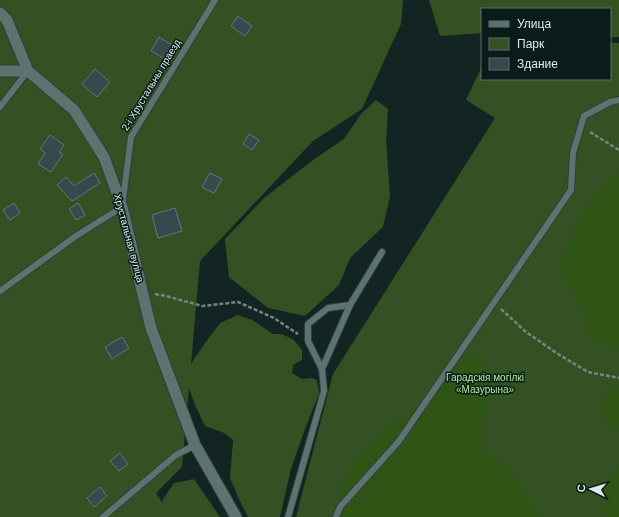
<svg xmlns="http://www.w3.org/2000/svg" width="619" height="517" font-family="Helvetica,sans-serif">
<style>
.green{fill:#345123}
.forest{fill:#2f5516}
.building{fill:#364a4e;stroke:#61777b}
.lines{fill:none;stroke-linecap:round;stroke-linejoin:round}
.service-casing{stroke:#313f3d;stroke-width:8}
.minor-casing{stroke:#313f3d;stroke-width:13}
.path{stroke:#758482;stroke-width:2.5;stroke-dasharray:4 2;stroke-linecap:butt}
.service{stroke:#5d736f;stroke-width:6}
.minor{stroke:#5d736f;stroke-width:11}
.labels{text-anchor:middle;dominant-baseline:central;stroke-width:3;stroke-linejoin:round;paint-order:stroke}
.street-label{font-size:10px;fill:#dfebe9;stroke:#091c1a}
.park-label{font-size:10px;fill:#b3ed94;stroke:#091c1a}
</style>
<rect width="100%" height="100%" fill="#122523"/>
<g class="green">
<polygon points="0,0 403,0 401,24 362,109 313,141 200,261 191,364 205,343 220,323 238,315 252,320 273,334 282,334 294,340 302,350 302,360 293,365 292,373 302,379 312,378 317,380 319,394 306,426 291,469 280,517 248,517 238,497 230,478 233,440 224,433 205,426 195,405 189,388 182,467 156,493 163,504 162,501 174,483 194,479 220,517 0,517"/>
<polygon points="429,0 619,0 619,37 610,37 610,9 482,9 482,33 440,36"/>
<polygon points="610,43 619,43 619,517 296,517 333,374 495,118 466,100 482,66 482,79 610,79"/>
<polygon points="376,100 388,109 386,141 390,196 383,227 350,258 339,285 305,316 268,308 229,277 225,239 264,198 313,160 344,139 361,114"/>
</g>
<g class="forest">
<polygon points="619,174 619,347 592,341 581,311 559,268 577,221 604,183"/>
<polygon points="478,354 494,378 481,432 483,451 503,461 517,476 528,500 542,517 337,517 344,478 374,440 413,410 436,397 456,358"/>
<polygon points="619,387 619,427 609,426 602,414 602,396"/>
<polygon points="619,468 619,517 606,517 603,514 602,491"/>
</g>
<g class="building">
<polygon points="238,16 252,26 245,36 231,26"/>
<polygon points="159,37 173,46 165,59 151,51"/>
<polygon points="95,69 110,82 97,97 82,84"/>
<polygon points="249,134 259,140 252,150 243,144"/>
<polygon points="50,135 64,145 59,152 63,154 51,172 38,164 45,153 40,149"/>
<polygon points="94,173 100,183 72,201 57,185 66,177 74,186"/>
<polygon points="210,173 222,179 214,193 202,187"/>
<polygon points="14,203 20,213 10,220 3,210"/>
<polygon points="78,203 85,215 76,220 69,209"/>
<polygon points="175,208 182,231 158,238 152,215"/>
<polygon points="122,337 129,348 112,359 105,347"/>
<polygon points="120,453 128,464 119,471 110,461"/>
<polygon points="100,487 107,496 94,507 87,498"/>
</g>
<g class="lines">
<g class="service-casing">
<g id="service">
<polyline points="0,107 28,71"/>
<polyline points="0,291 76,236 122,207 131,137 215,0"/>
<polyline points="322,369 350,305"/>
<polyline points="103,517 176,455 195,445"/>
<polyline points="288,517 324,391 322,369 308,341 308,324 328,308 350,305 382,252"/>
<polyline points="336,517 340,507 399,441 571,190 573,153 584,116 610,102 619,100"/>
</g>
</g>
<g class="minor-casing">
<g id="minor">
<polyline points="0,13 7,20 28,71 74,110 104,157 122,207 151,328 195,445 236,517"/>
<polyline points="0,71 28,71"/>
</g>
</g>
<g class="path">
<polyline points="590,132 619,150"/>
<polyline points="155,294 166,296 202,306 238,302 274,318 298,334"/>
<polyline points="501,309 526,332 558,354 588,372 619,378"/>
</g>
<use href="#service" class="service"/>
<use href="#minor" class="minor"/>
</g>
<g class="labels">
<g class="street-label">
<text transform="translate(151 85) rotate(-59)">2-і Хрустальны праезд</text>
<text transform="translate(129 238) rotate(75)">Хрустальная вуліца</text>
</g>
<g class="park-label">
<text x="485" y="377">Гарадскія могілкі<tspan x="485" dy="12">«Мазурына»</tspan></text>
</g>
</g>
<rect x="481" y="8" width="130" height="72" fill="#091c1a" stroke="#5f6f6d"/>
<rect x="489" y="21" width="20" height="6" fill="#5d736f" stroke="#5f6f6d"/>
<text x="517" y="28" font-size="12" fill="#dfebe9">Улица</text>
<rect x="489" y="38" width="20" height="12" fill="#345123" stroke="#5f6f6d"/>
<text x="517" y="48" font-size="12" fill="#dfebe9">Парк</text>
<rect x="489" y="58" width="20" height="12" fill="#364a4e" stroke="#5f6f6d"/>
<text x="517" y="68" font-size="12" fill="#dfebe9">Здание</text>
<g transform="translate(591 489) rotate(275)" stroke="#091c1a" stroke-width="3" paint-order="stroke">
<path d="M0-3L7 15L0 10L-7 15Z" fill="#dfebe9"/>
<text y="-6" font-size="11" font-weight="bold" text-anchor="middle" fill="#dfebe9">С</text>
</g>
</svg>
